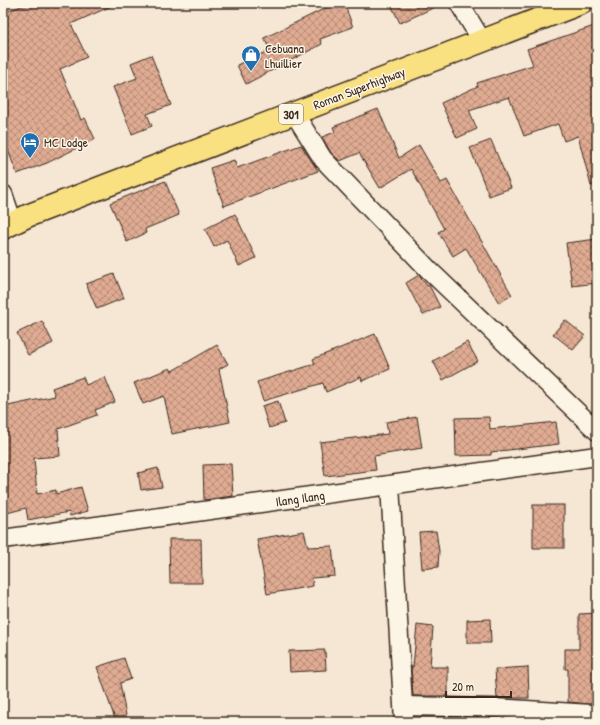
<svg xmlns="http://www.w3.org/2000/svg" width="600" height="725" font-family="'Patrick Hand',sans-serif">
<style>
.building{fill:url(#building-cross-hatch);stroke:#3b2a1e}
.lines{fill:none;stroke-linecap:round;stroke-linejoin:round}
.street-casing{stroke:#3b2a1e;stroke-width:21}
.primary-casing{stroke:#3b2a1e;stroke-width:25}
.street{stroke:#fcf5e5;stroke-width:18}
.primary{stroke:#f9e181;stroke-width:22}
.labels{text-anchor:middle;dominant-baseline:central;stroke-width:3;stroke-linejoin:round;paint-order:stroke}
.shield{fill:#fcf5e5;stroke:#75675a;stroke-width:1}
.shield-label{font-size:12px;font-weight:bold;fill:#3b2a1e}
.poi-label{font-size:13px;fill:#3b2a1e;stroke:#fcf5e5;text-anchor:start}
.street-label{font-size:13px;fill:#3b2a1e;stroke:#fcf5e5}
</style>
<defs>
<pattern id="building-cross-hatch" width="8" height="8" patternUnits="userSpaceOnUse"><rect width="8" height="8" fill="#dfab92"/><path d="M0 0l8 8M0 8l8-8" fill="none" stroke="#b68b77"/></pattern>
</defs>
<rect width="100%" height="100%" fill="#f6e6d4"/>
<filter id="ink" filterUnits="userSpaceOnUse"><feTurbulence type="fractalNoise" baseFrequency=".025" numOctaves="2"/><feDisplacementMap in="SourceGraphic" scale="8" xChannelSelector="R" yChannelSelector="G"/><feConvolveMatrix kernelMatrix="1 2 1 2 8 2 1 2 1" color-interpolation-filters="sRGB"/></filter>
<g filter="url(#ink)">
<g class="building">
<polygon points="29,3 118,3 71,24 87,57 60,69 81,120 85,118 95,139 47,163 17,174 3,137 3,13"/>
<polygon points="336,3 344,3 353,27 320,39 322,44 246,84 237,65 270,50 264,38"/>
<polygon points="390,3 444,3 400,23"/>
<polygon points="597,25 597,185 591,186 578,136 564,141 558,124 524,136 509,97 469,110 477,129 457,138 441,103 478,86 477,83 533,65 527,49"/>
<polygon points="151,55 171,105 147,114 152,126 132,134 113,87 137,78 131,63"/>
<polygon points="378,109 399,158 419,145 441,183 447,180 512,295 499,303 466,248 453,256 438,232 444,229 411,169 380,188 359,153 340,161 331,153 322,137 335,132 333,127"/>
<polygon points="491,140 511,188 489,196 470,148"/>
<polygon points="301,145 318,171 224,206 210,168 234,160 237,168"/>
<polygon points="165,181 179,215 145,229 146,233 127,242 110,203"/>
<polygon points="235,214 256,258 239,266 227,240 214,247 205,229"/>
<polygon points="597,239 597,283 572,286 566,243"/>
<polygon points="114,274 124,298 97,309 86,284"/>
<polygon points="419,275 427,286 429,285 440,307 423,315 406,283"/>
<polygon points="565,320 585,336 573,350 553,334"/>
<polygon points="42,321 53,343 28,355 17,333"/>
<polygon points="375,334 390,369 362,381 361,377 326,392 323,383 263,401 257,382 315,364 313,359"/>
<polygon points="467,342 478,361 443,380 433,361"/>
<polygon points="217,345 228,364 219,369 230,422 172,434 164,396 143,404 134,383 170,368 172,371"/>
<polygon points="83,377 86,385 105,377 115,402 95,410 97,415 58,429 60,456 34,458 37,494 56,490 56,494 81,487 88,511 70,516 69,512 28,520 26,508 3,514 3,407 55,396 52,388"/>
<polygon points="278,401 285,423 269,428 262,406"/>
<polygon points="417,417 422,448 374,456 376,470 325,476 320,442 388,434 386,422"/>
<polygon points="489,417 490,429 556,422 559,444 491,452 491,455 456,456 455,418"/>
<polygon points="231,464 233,496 204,500 203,465"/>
<polygon points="158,468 162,487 141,490 138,473"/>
<rect x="533" y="505" width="31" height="43"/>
<polygon points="304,531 308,547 332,546 335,576 312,578 313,586 267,594 257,539"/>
<polygon points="436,531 439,551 438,567 422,569 419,532"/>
<polygon points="169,539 201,539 202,583 170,583"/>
<polygon points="597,613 597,705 568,702 568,669 565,669 565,649 579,649 579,614"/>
<polygon points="490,619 491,643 467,643 467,620"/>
<polygon points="417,625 433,627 430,667 448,667 448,696 413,696 411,667 413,667"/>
<polygon points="325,650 326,670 290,672 289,651"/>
<polygon points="124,658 131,679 120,683 127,721 116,722 97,667"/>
<polygon points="528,667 529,698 497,698 495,669"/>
</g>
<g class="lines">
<g class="street-casing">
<g id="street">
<polyline points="459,3 482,41"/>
<polyline points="294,113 323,159 429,270 597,431"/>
<polyline points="3,194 13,223"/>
<polyline points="390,485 404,722"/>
<polyline points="3,539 597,456"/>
<polyline points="404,706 493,708 591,714 591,722"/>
</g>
</g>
<g class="primary-casing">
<polyline id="primary" points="3,228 27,216 581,3"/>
</g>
<use href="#street" class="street"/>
<use href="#primary" class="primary"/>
</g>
</g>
<defs>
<g id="shop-pin" transform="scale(1)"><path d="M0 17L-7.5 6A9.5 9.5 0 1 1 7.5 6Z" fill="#1f6fb2" stroke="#fcf5e5"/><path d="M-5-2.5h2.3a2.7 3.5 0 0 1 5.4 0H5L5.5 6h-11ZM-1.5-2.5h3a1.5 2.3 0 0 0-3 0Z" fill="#fff"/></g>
<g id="hotel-pin" transform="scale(1)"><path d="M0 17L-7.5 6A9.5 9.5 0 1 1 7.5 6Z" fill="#1f6fb2" stroke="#fcf5e5"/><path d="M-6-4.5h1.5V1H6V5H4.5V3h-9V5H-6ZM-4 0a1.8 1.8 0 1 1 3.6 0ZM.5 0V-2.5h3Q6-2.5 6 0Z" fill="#fff"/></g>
</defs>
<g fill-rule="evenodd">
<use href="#shop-pin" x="251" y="55"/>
<use href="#hotel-pin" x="30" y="142"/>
</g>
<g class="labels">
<rect class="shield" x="279" y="104" width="24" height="20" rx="3"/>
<g class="shield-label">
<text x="291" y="114">301</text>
</g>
<g class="poi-label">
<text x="265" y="48">Cebuana<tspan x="265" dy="15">Lhuillier</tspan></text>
<text x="44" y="142">MC Lodge</text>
</g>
<g class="street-label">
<text transform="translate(359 88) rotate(-21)">Roman Superhighway</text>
<text transform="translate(300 498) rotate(-8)">Ilang Ilang</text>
</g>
</g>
<rect width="600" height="725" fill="none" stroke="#fcf5e5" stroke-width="16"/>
<rect x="8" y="8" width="584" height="709" fill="none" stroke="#3b2a1e" stroke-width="1.5" filter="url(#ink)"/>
<path d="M446 691v6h65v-6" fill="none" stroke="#3b2a1e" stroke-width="2"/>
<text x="452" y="691" font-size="12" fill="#3b2a1e" stroke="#fcf5e5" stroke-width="3" paint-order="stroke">20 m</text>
</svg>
